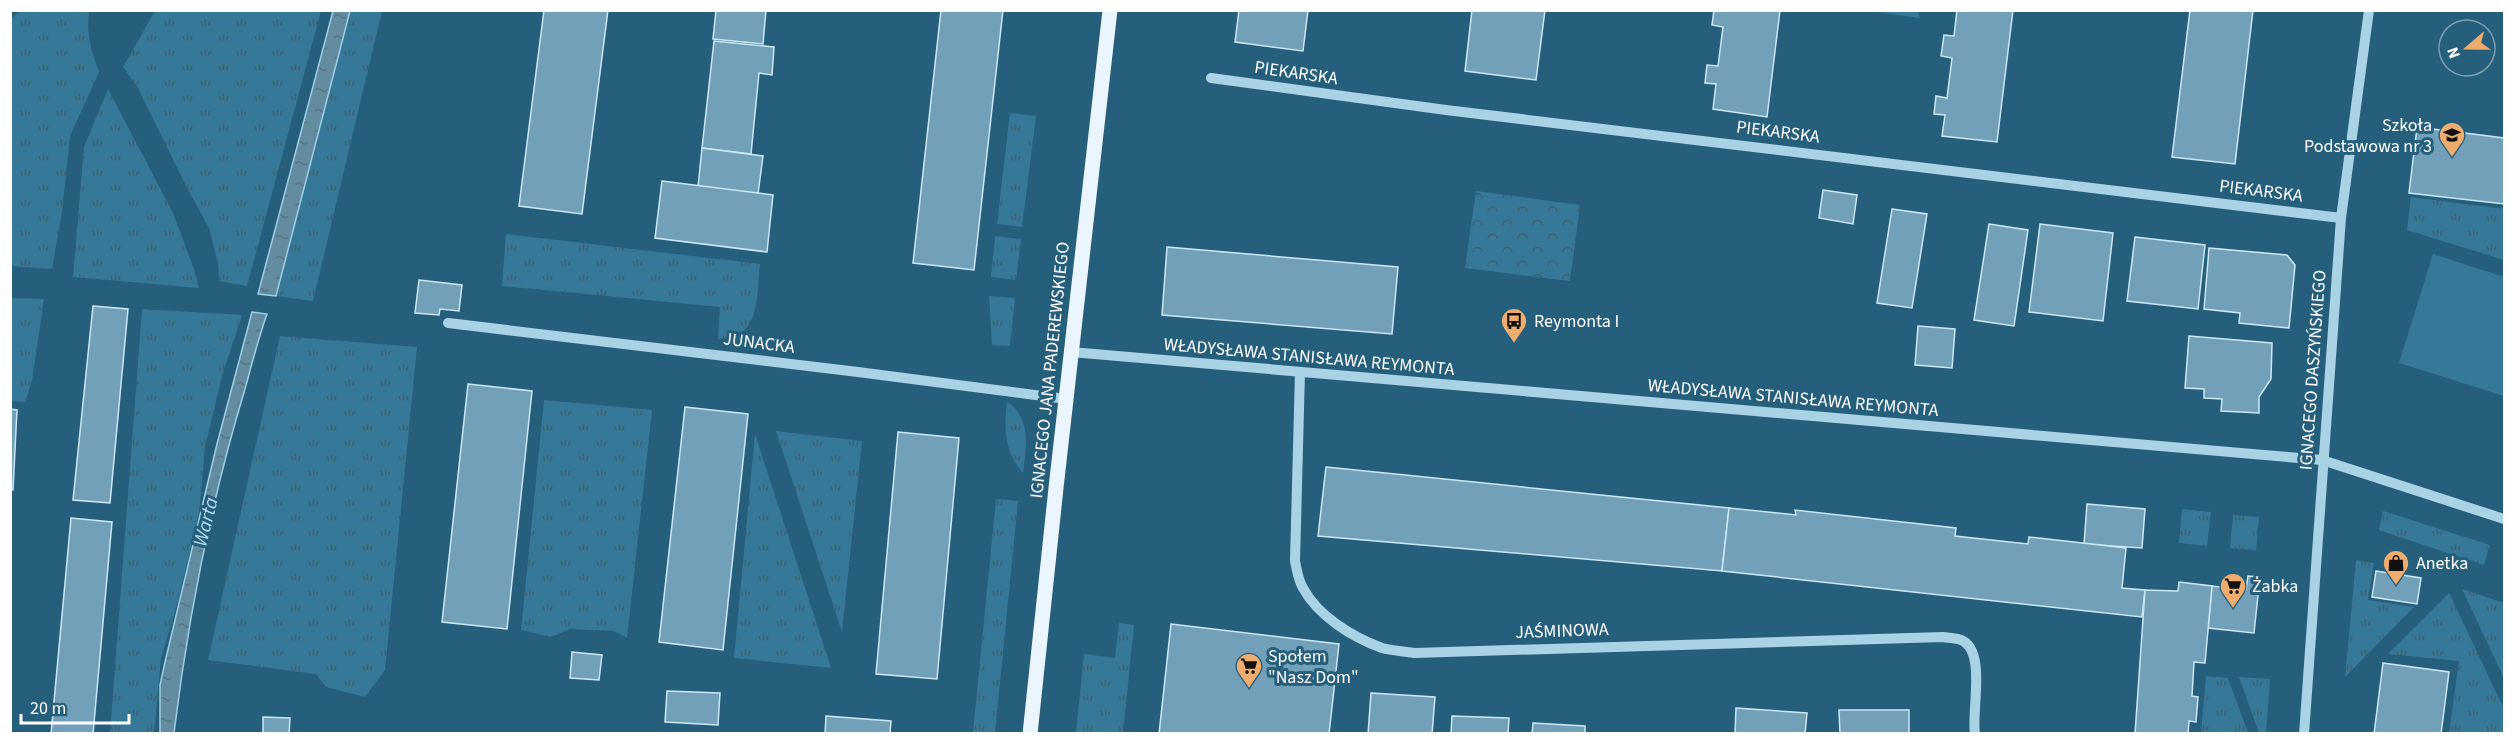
<svg xmlns="http://www.w3.org/2000/svg" width="2515" height="744" font-family="'Source Sans 3',sans-serif">
<style>
.grass{fill:url(#grass-tufts)}
.forest{fill:url(#forest-crowns)}
.pitch{fill:#367898}
.water{fill:url(#water-ripples);stroke:#9ecfe5;stroke-width:1.5}
.building{fill:#72a0b8;stroke:#cce7f4;stroke-width:1.5}
.lines{fill:none;stroke-linecap:round;stroke-linejoin:round}
.minor{stroke:#a9d2e5;stroke-width:10}
.major{stroke:#eaf5fd;stroke-width:15}
.labels{text-anchor:middle;dominant-baseline:central;stroke-width:6;stroke-linejoin:round;paint-order:stroke}
.street-label{font-size:18px;fill:#fff;stroke:#255f7c}
.poi-label{font-size:18px;fill:#fff;stroke:#255f7c;text-anchor:start}
.water-label{font-size:20px;font-style:italic;fill:#b5dbed;stroke:#255f7c}
</style>
<defs>
<pattern id="grass-tufts" width="24" height="20" patternUnits="userSpaceOnUse" patternTransform="scale(1.5)"><rect width="24" height="20" fill="#367898"/><path d="M3 7l-1-3M5 7V3M7 7l1-3M15 17l-1-3M17 17v-4M19 17l1-3" fill="none" stroke="#42606e"/></pattern>
<pattern id="forest-crowns" width="20" height="18" patternUnits="userSpaceOnUse" patternTransform="scale(1.5)"><rect width="20" height="18" fill="#367898"/><path d="M2 6a3 3 0 1 1 6 0M12 15a3 3 0 1 1 6 0" fill="none" stroke="#42606e"/></pattern>
<pattern id="water-ripples" width="26" height="14" patternUnits="userSpaceOnUse" patternTransform="scale(1.5)"><rect width="26" height="14" fill="#638ca1"/><path d="M2 4q2-2 4 0t4 0M15 11q2-2 4 0t4 0" fill="none" stroke="#5a727f"/></pattern>
</defs>
<rect width="100%" height="100%" fill="#255f7c"/>
<g class="grass">
<path d="M 20,11 L 89,11 C 86,34 91,50 99,72 L 70,136 L 62,212 L 52,269 L 11,266 L 10,20 Z"/>
<polygon points="155,11 321,11 247,286 219,281 218,263 209,228 186,186 138,88 123,67"/>
<polygon points="350,11 382,11 313,301 276,296"/>
<polygon points="108,89 173,213 194,269 199,288 73,277 84,147"/>
<polygon points="1010,113 1036,116 1022,227 997,224"/>
<polygon points="2411,197 2504,209 2504,260 2407,230"/>
<path d="M 506,234 L 760,264 C 756,297 762,338 718,339 L 720,307 L 502,286 Z"/>
<polygon points="995,236 1021,239 1016,280 991,277"/>
<polygon points="989,296 1015,298 1010,346 992,345"/>
<polygon points="10,298 44,299 32,380 25,402 11,401"/>
<polygon points="142,309 242,315 222,376 205,447 199,513 178,601 161,658 154,733 110,733"/>
<polygon points="280,336 417,347 385,670 365,697 326,687 316,674 208,660"/>
<polygon points="544,400 652,410 627,638 614,631 570,629 551,637 521,630"/>
<path d="M 1007,402 C 1032,418 1026,448 1023,473 C 1004,451 1004,429 1007,402 Z"/>
<polygon points="776,431 862,441 842,632"/>
<polygon points="755,434 831,668 734,658"/>
<polygon points="996,499 1018,501 995,733 973,733"/>
<polygon points="2182,509 2211,512 2207,546 2179,543"/>
<polygon points="2383,511 2490,545 2484,565 2379,530"/>
<polygon points="2233,515 2259,517 2256,550 2230,548"/>
<polygon points="2356,560 2374,563 2368,600 2414,607 2345,677"/>
<polygon points="2462,589 2504,603 2504,678"/>
<polygon points="2449,593 2504,709 2504,733 2449,733 2459,661 2388,654"/>
<polygon points="1119,623 1134,625 1123,733 1076,733 1084,654 1115,658"/>
<polygon points="2206,676 2228,678 2248,733 2201,733"/>
<polygon points="2239,677 2270,679 2266,733 2259,733"/>
</g>
<g class="forest">
<polygon points="1871,11 1918,11 1920,18"/>
<polygon points="1476,191 1580,205 1570,281 1465,268"/>
</g>
<polygon class="pitch" points="2433,254 2504,277 2504,396 2399,363"/>
<g class="water">
<polygon points="333,11 350,11 276,296 258,294"/>
<path d="M 252,312 L 267,314 C 258,339 252,364 245,389 C 211,501 188,618 174,733 L 160,733 L 160,685 L 165,662 L 217,444 Z"/>
</g>
<g class="building">
<polygon points="544,10 608,10 582,214 519,206"/>
<polygon points="716,10 766,10 763,44 713,39"/>
<polygon points="941,10 1003,10 974,270 913,263"/>
<polygon points="1239,10 1308,10 1303,51 1235,42"/>
<polygon points="1472,10 1545,10 1536,80 1465,71"/>
<polygon points="1714,10 1780,10 1767,117 1713,109 1716,84 1705,83 1707,65 1718,66 1723,27 1712,25"/>
<polygon points="1957,10 2013,10 1997,142 1942,136 1945,115 1934,114 1936,96 1947,98 1952,58 1941,56 1944,35 1954,36"/>
<polygon points="2190,10 2253,10 2235,164 2172,157"/>
<polygon points="714,41 774,47 772,75 759,73 751,154 702,148"/>
<polygon points="2417,127 2504,138 2504,204 2409,193"/>
<polygon points="702,148 763,156 758,194 698,187"/>
<polygon points="662,181 773,195 767,252 655,238"/>
<polygon points="1823,190 1857,195 1853,224 1819,218"/>
<polygon points="1892,209 1927,214 1912,308 1877,303"/>
<polygon points="1989,224 2028,230 2014,326 1974,320"/>
<polygon points="2040,224 2113,233 2103,321 2029,312"/>
<polygon points="2135,237 2205,245 2198,309 2127,301"/>
<polygon points="1167,247 1398,267 1392,334 1162,315"/>
<polygon points="2209,248 2287,255 2295,265 2289,328 2239,323 2240,313 2204,309"/>
<polygon points="419,280 462,285 459,311 440,309 439,315 415,313"/>
<polygon points="93,306 128,309 110,503 73,500"/>
<polygon points="1918,326 1955,329 1952,368 1915,365"/>
<polygon points="2189,336 2272,343 2271,379 2259,397 2259,413 2221,411 2222,399 2204,398 2204,389 2185,388"/>
<polygon points="468,384 532,391 507,629 442,622"/>
<polygon points="685,407 748,414 723,650 659,642"/>
<polygon points="10,409 17,410 13,490 10,490"/>
<polygon points="898,432 959,438 937,679 876,674"/>
<polygon points="1326,467 1729,508 1722,571 1318,536"/>
<polygon points="2087,504 2145,509 2142,548 2084,544"/>
<polygon points="1729,508 1796,515 1795,510 1956,528 1955,536 2028,544 2029,537 2126,548 2122,588 2145,590 2142,617 1722,571"/>
<polygon points="71,518 112,522 93,734 51,734"/>
<polygon points="2376,571 2421,578 2417,604 2372,597"/>
<polygon points="2248,576 2260,577 2254,633 2208,628 2212,586 2246,590"/>
<polygon points="2179,582 2212,586 2205,663 2194,662 2192,696 2198,697 2196,722 2189,721 2188,734 2135,734 2145,590 2178,591"/>
<polygon points="1171,624 1339,644 1329,734 1159,734"/>
<polygon points="572,652 602,655 599,680 570,678"/>
<polygon points="2383,663 2449,672 2441,734 2374,734"/>
<polygon points="667,691 720,693 718,725 665,722"/>
<polygon points="1371,693 1435,697 1432,734 1368,734"/>
<polygon points="1736,708 1807,713 1805,734 1735,734"/>
<polygon points="1839,710 1909,710 1909,734 1840,734"/>
<polygon points="826,716 891,721 890,734 825,734"/>
<polygon points="1452,716 1509,718 1508,734 1451,734"/>
<polygon points="263,717 290,718 289,734 263,734"/>
<polygon points="1533,723 1585,726 1585,734 1532,734"/>
</g>
<g class="lines">
<g class="minor">
<polyline points="1211,78 1446,110 2341,218"/>
<polyline points="448,323 858,372 1066,399"/>
<polyline points="1071,352 2322,460 2504,519"/>
<path d="M 1300,372 L 1295,561 C 1297,570 1298,580 1303,588 C 1318,616 1352,637 1382,648 C 1392,651 1404,651 1414,653 L 1943,637 C 1949,638 1956,638 1961,640 C 1987,650 1971,712 1975,734"/>
<polyline points="2304,734 2341,218 2369,10"/>
</g>
<polyline class="major" points="1030,734 1056,488 1110,10"/>
</g>
<defs>
<g id="school-pin" transform="scale(1.35)"><path d="M0 17L-7.5 6A9.5 9.5 0 1 1 7.5 6Z" fill="#eeac6e" stroke="#255f7c"/><path d="M0-5L7-2L0 1L-7-2ZM-4 1L0 2.5L4 1V4Q0 6-4 4Z" fill="#111"/></g>
<g id="bus-pin" transform="scale(1.35)"><path d="M0 17L-7.5 6A9.5 9.5 0 1 1 7.5 6Z" fill="#eeac6e" stroke="#255f7c"/><path d="M-5-6H5V4H4V6H2V4H-2V6H-4V4H-5ZM-3.5-4V0h7V-4ZM-3.5 1.2v1.5H-2V1.2ZM2 1.2v1.5H3.5V1.2Z" fill="#111"/></g>
<g id="shop-pin" transform="scale(1.35)"><path d="M0 17L-7.5 6A9.5 9.5 0 1 1 7.5 6Z" fill="#eeac6e" stroke="#255f7c"/><path d="M-5-2.5h2.3a2.7 3.5 0 0 1 5.4 0H5L5.5 6h-11ZM-1.5-2.5h3a1.5 2.3 0 0 0-3 0Z" fill="#111"/></g>
<g id="supermarket-pin" transform="scale(1.35)"><path d="M0 17L-7.5 6A9.5 9.5 0 1 1 7.5 6Z" fill="#eeac6e" stroke="#255f7c"/><path d="M-6-5.5h2.5l.6 2H6L4.5 2H-2.5L-4.4-4H-6ZM-1.5 3.2a1.3 1.3 0 1 0 .1 0ZM3 3.2a1.3 1.3 0 1 0 .1 0Z" fill="#111"/></g>
</defs>
<g fill-rule="evenodd">
<use href="#school-pin" x="2452" y="135"/>
<use href="#bus-pin" x="1514" y="321"/>
<use href="#shop-pin" x="2396" y="563"/>
<use href="#supermarket-pin" x="2233" y="586"/>
<use href="#supermarket-pin" x="1249" y="666"/>
</g>
<g class="labels">
<g class="street-label">
<text transform="translate(1296 73) rotate(8)">PIEKARSKA</text>
<text transform="translate(1778 132) rotate(7)">PIEKARSKA</text>
<text transform="translate(2261 191) rotate(7)">PIEKARSKA</text>
<text transform="translate(759 343) rotate(7)">JUNACKA</text>
<text transform="translate(1309 357) rotate(5)">WŁADYSŁAWA STANISŁAWA REYMONTA</text>
<text transform="translate(1050 370) rotate(-84)">IGNACEGO JANA PADEREWSKIEGO</text>
<text transform="translate(2313 370) rotate(-86)">IGNACEGO DASZYŃSKIEGO</text>
<text transform="translate(1793 398) rotate(5)">WŁADYSŁAWA STANISŁAWA REYMONTA</text>
<text transform="translate(1562 631) rotate(-2)">JAŚMINOWA</text>
</g>
<g class="poi-label">
<text x="2432" y="125" text-anchor="end">Szkoła<tspan x="2432" dy="21">Podstawowa nr 3</tspan></text>
<text x="1534" y="321">Reymonta I</text>
<text x="2416" y="563">Anetka</text>
<text x="2252" y="586">Żabka</text>
<text x="1268" y="656">Społem<tspan x="1268" dy="21">"Nasz Dom"</tspan></text>
</g>
<g class="water-label">
<text transform="translate(206 522) rotate(-76)">Warta</text>
</g>
</g>
<rect width="2515" height="744" fill="none" stroke="#ffffff" stroke-width="24"/>
<g transform="translate(2467 48) rotate(250)"><circle r="28" fill="#255f7c" stroke="#7c9fb0" stroke-width="1.5"/>
<path d="M0-4.5L10 22L0 15L-10 22Z" fill="#eeac6e"/>
<text y="-9" font-size="16" font-weight="bold" text-anchor="middle" fill="#ffffff">N</text>
</g>
<path d="M21 714v9h108v-9" fill="none" stroke="#ffffff" stroke-width="3"/>
<text x="30" y="714" font-size="18" fill="#ffffff" stroke="#255f7c" stroke-width="4.5" paint-order="stroke">20 m</text>
</svg>
